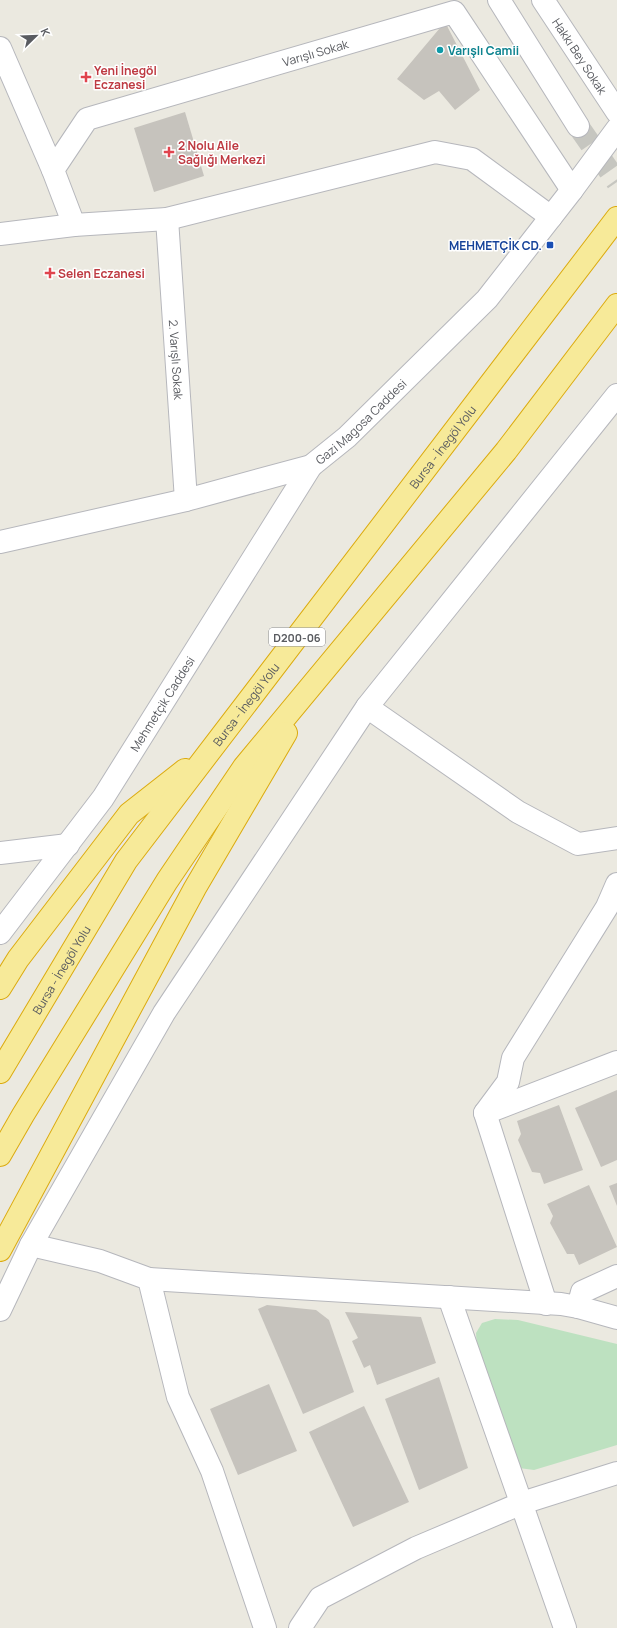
<svg xmlns="http://www.w3.org/2000/svg" width="617" height="1628" font-family="Manrope,sans-serif">
<style>
.green{fill:#bde1c0}
.building{fill:#c6c3bd}
.lines{fill:none;stroke-linecap:round;stroke-linejoin:round}
.tertiary-tunnel{stroke:#c6c6c0;stroke-width:22;stroke-dasharray:22 11;stroke-linecap:butt}
.minor-casing{stroke:#b6b7bc;stroke-width:24}
.tertiary-casing{stroke:#b6b7bc;stroke-width:24}
.trunk-casing{stroke:#dcab0f;stroke-width:24}
.minor{stroke:#fff;stroke-width:22}
.tertiary{stroke:#fff;stroke-width:22}
.trunk{stroke:#f7ea99;stroke-width:22}
.culture-dot{fill:#0f9aa8;stroke:#fff;stroke-width:1.5}
.health-dot{fill:#e0444e;stroke:#fff;stroke-width:1.5}
.transit-dot{fill:#1a4fb4;stroke:#fff;stroke-width:1.5}
.labels{text-anchor:middle;dominant-baseline:central;stroke-width:3;stroke-linejoin:round;paint-order:stroke}
.shield{fill:#fff;stroke:#8b8c90;stroke-width:1}
.shield-label{font-size:11px;font-weight:bold;fill:#595b60}
.culture-label{font-size:12px;font-weight:bold;fill:#0d838f;stroke:#fff;text-anchor:start}
.street-label{font-size:12px;fill:#595b60;stroke:#fff}
.health-label{font-size:12px;font-weight:bold;fill:#be3a42;stroke:#fff;text-anchor:start}
.transit-label{font-size:12px;font-weight:bold;fill:#164399;stroke:#fff;text-anchor:end}
</style>
<rect width="100%" height="100%" fill="#ebe9e0"/>
<polygon class="green" points="495,1319 518,1320 617,1344 617,1445 534,1470 519,1468 477,1349 476,1333 482,1323"/>
<g class="building">
<polygon points="445,22 480,90 455,110 439,91 424,100 397,79"/>
<polygon points="185,112 204,176 154,192 134,128"/>
<polygon points="617,1090 617,1160 601,1167 575,1108"/>
<polygon points="559,1105 583,1170 544,1184 540,1173 532,1172 518,1140 521,1134 517,1121"/>
<polygon points="617,1183 617,1206 609,1186"/>
<polygon points="589,1185 617,1247 579,1265 574,1254 567,1254 550,1223 553,1216 547,1204"/>
<polygon points="267,1305 316,1310 329,1320 354,1392 303,1414 258,1309"/>
<polygon points="345,1312 421,1317 436,1363 377,1385 370,1365 364,1368 352,1341 358,1338"/>
<polygon points="439,1377 468,1468 419,1490 385,1399"/>
<polygon points="269,1384 297,1451 238,1475 210,1409"/>
<polygon points="364,1406 409,1502 353,1527 309,1432"/>
</g>
<g class="lines">
<polyline class="tertiary-tunnel" points="578,126 617,182"/>
<g class="minor-casing">
<g id="minor">
<path id="s1" d="M 543,0 L 617,112"/>
<polyline points="0,48 53,170"/>
<path id="s2" d="M 167,219 L 186,500"/>
<path id="s3" d="M 74,225 L 53,170 L 87,119 L 454,12 L 572,190 L 617,129"/>
<polyline points="0,234 74,225 167,219 435,152 472,159 551,217"/>
<polyline points="367,707 518,812 578,844 617,838"/>
<polyline points="0,853 68,845"/>
<polyline points="485,1113 617,1062"/>
<polyline points="31,1245 100,1261 149,1279 178,1397 212,1471 265,1628"/>
<polyline points="149,1279 561,1304 578,1307 617,1318"/>
<polyline points="449,1297 565,1628"/>
<polyline points="546,1304 485,1113 508,1082 513,1058 607,907 617,884"/>
<polyline points="578,1307 582,1292 617,1276"/>
<polyline points="300,1628 320,1598 416,1548 522,1503 617,1473"/>
</g>
</g>
<g class="tertiary-casing">
<g id="tertiary">
<polyline points="499,0 578,126"/>
<path id="s4" d="M 0,542 L 186,500 L 311,466 L 347,437 L 487,299 L 572,190"/>
<path id="s5" d="M 0,933 L 103,798 L 311,466"/>
<polyline points="0,1310 31,1245 164,1013 367,707 617,395"/>
</g>
</g>
<g class="trunk-casing">
<g id="trunk">
<polyline points="0,988 18,959 129,814 185,770"/>
<path id="s6" d="M 0,1072 L 126,861 L 617,218"/>
<polyline points="0,1155 23,1115 167,881 244,767 506,451 617,305"/>
<polyline points="0,1250 195,888 286,733"/>
</g>
</g>
<use href="#minor" class="minor"/>
<use href="#tertiary" class="tertiary"/>
<use href="#trunk" class="trunk"/>
</g>
<circle class="culture-dot" cx="440" cy="50" r="4"/>
<g class="health-dot">
<path d="M84 71h4v4h4v4h-4v4h-4v-4h-4v-4h4z"/>
<path d="M167 146h4v4h4v4h-4v4h-4v-4h-4v-4h4z"/>
<path d="M48 267h4v4h4v4h-4v4h-4v-4h-4v-4h4z"/>
</g>
<rect class="transit-dot" x="546" y="241" width="8" height="8" rx="2"/>
<g class="labels">
<rect class="shield" x="269" y="628" width="56" height="18" rx="3"/>
<g class="shield-label">
<text x="297" y="637">D200-06</text>
</g>
<g class="culture-label">
<text x="448" y="50">Varışlı Camii</text>
</g>
<g class="street-label">
<text stroke="none"><textPath href="#s3" startOffset="358">Varışlı Sokak</textPath></text>
<text stroke="none"><textPath href="#s1" startOffset="67">Hakkı Bey Sokak</textPath></text>
<text stroke="none"><textPath href="#s2" startOffset="141">2. Varışlı Sokak</textPath></text>
<text stroke="none"><textPath href="#s4" startOffset="387">Gazi Magosa Caddesi</textPath></text>
<text stroke="none"><textPath href="#s6" startOffset="767">Bursa - İnegöl Yolu</textPath></text>
<text stroke="none"><textPath href="#s5" startOffset="281">Mehmetçik Caddesi</textPath></text>
<text stroke="none"><textPath href="#s6" startOffset="443">Bursa - İnegöl Yolu</textPath></text>
<text stroke="none"><textPath href="#s6" startOffset="119">Bursa - İnegöl Yolu</textPath></text>
</g>
<g class="health-label">
<text x="94" y="70">Yeni İnegöl<tspan x="94" dy="14">Eczanesi</tspan></text>
<text x="178" y="145">2 Nolu Aile<tspan x="178" dy="14">Sağlığı Merkezi</tspan></text>
<text x="58" y="273">Selen Eczanesi</text>
</g>
<g class="transit-label">
<text x="542" y="245">MEHMETÇİK CD.</text>
</g>
</g>
<g transform="translate(36 36) rotate(67)" stroke="#ffffff" stroke-width="3" paint-order="stroke">
<path d="M0-3L7 15L0 10L-7 15Z" fill="#595b60"/>
<text y="-6" font-size="11" font-weight="bold" text-anchor="middle" fill="#595b60">K</text>
</g>
</svg>
